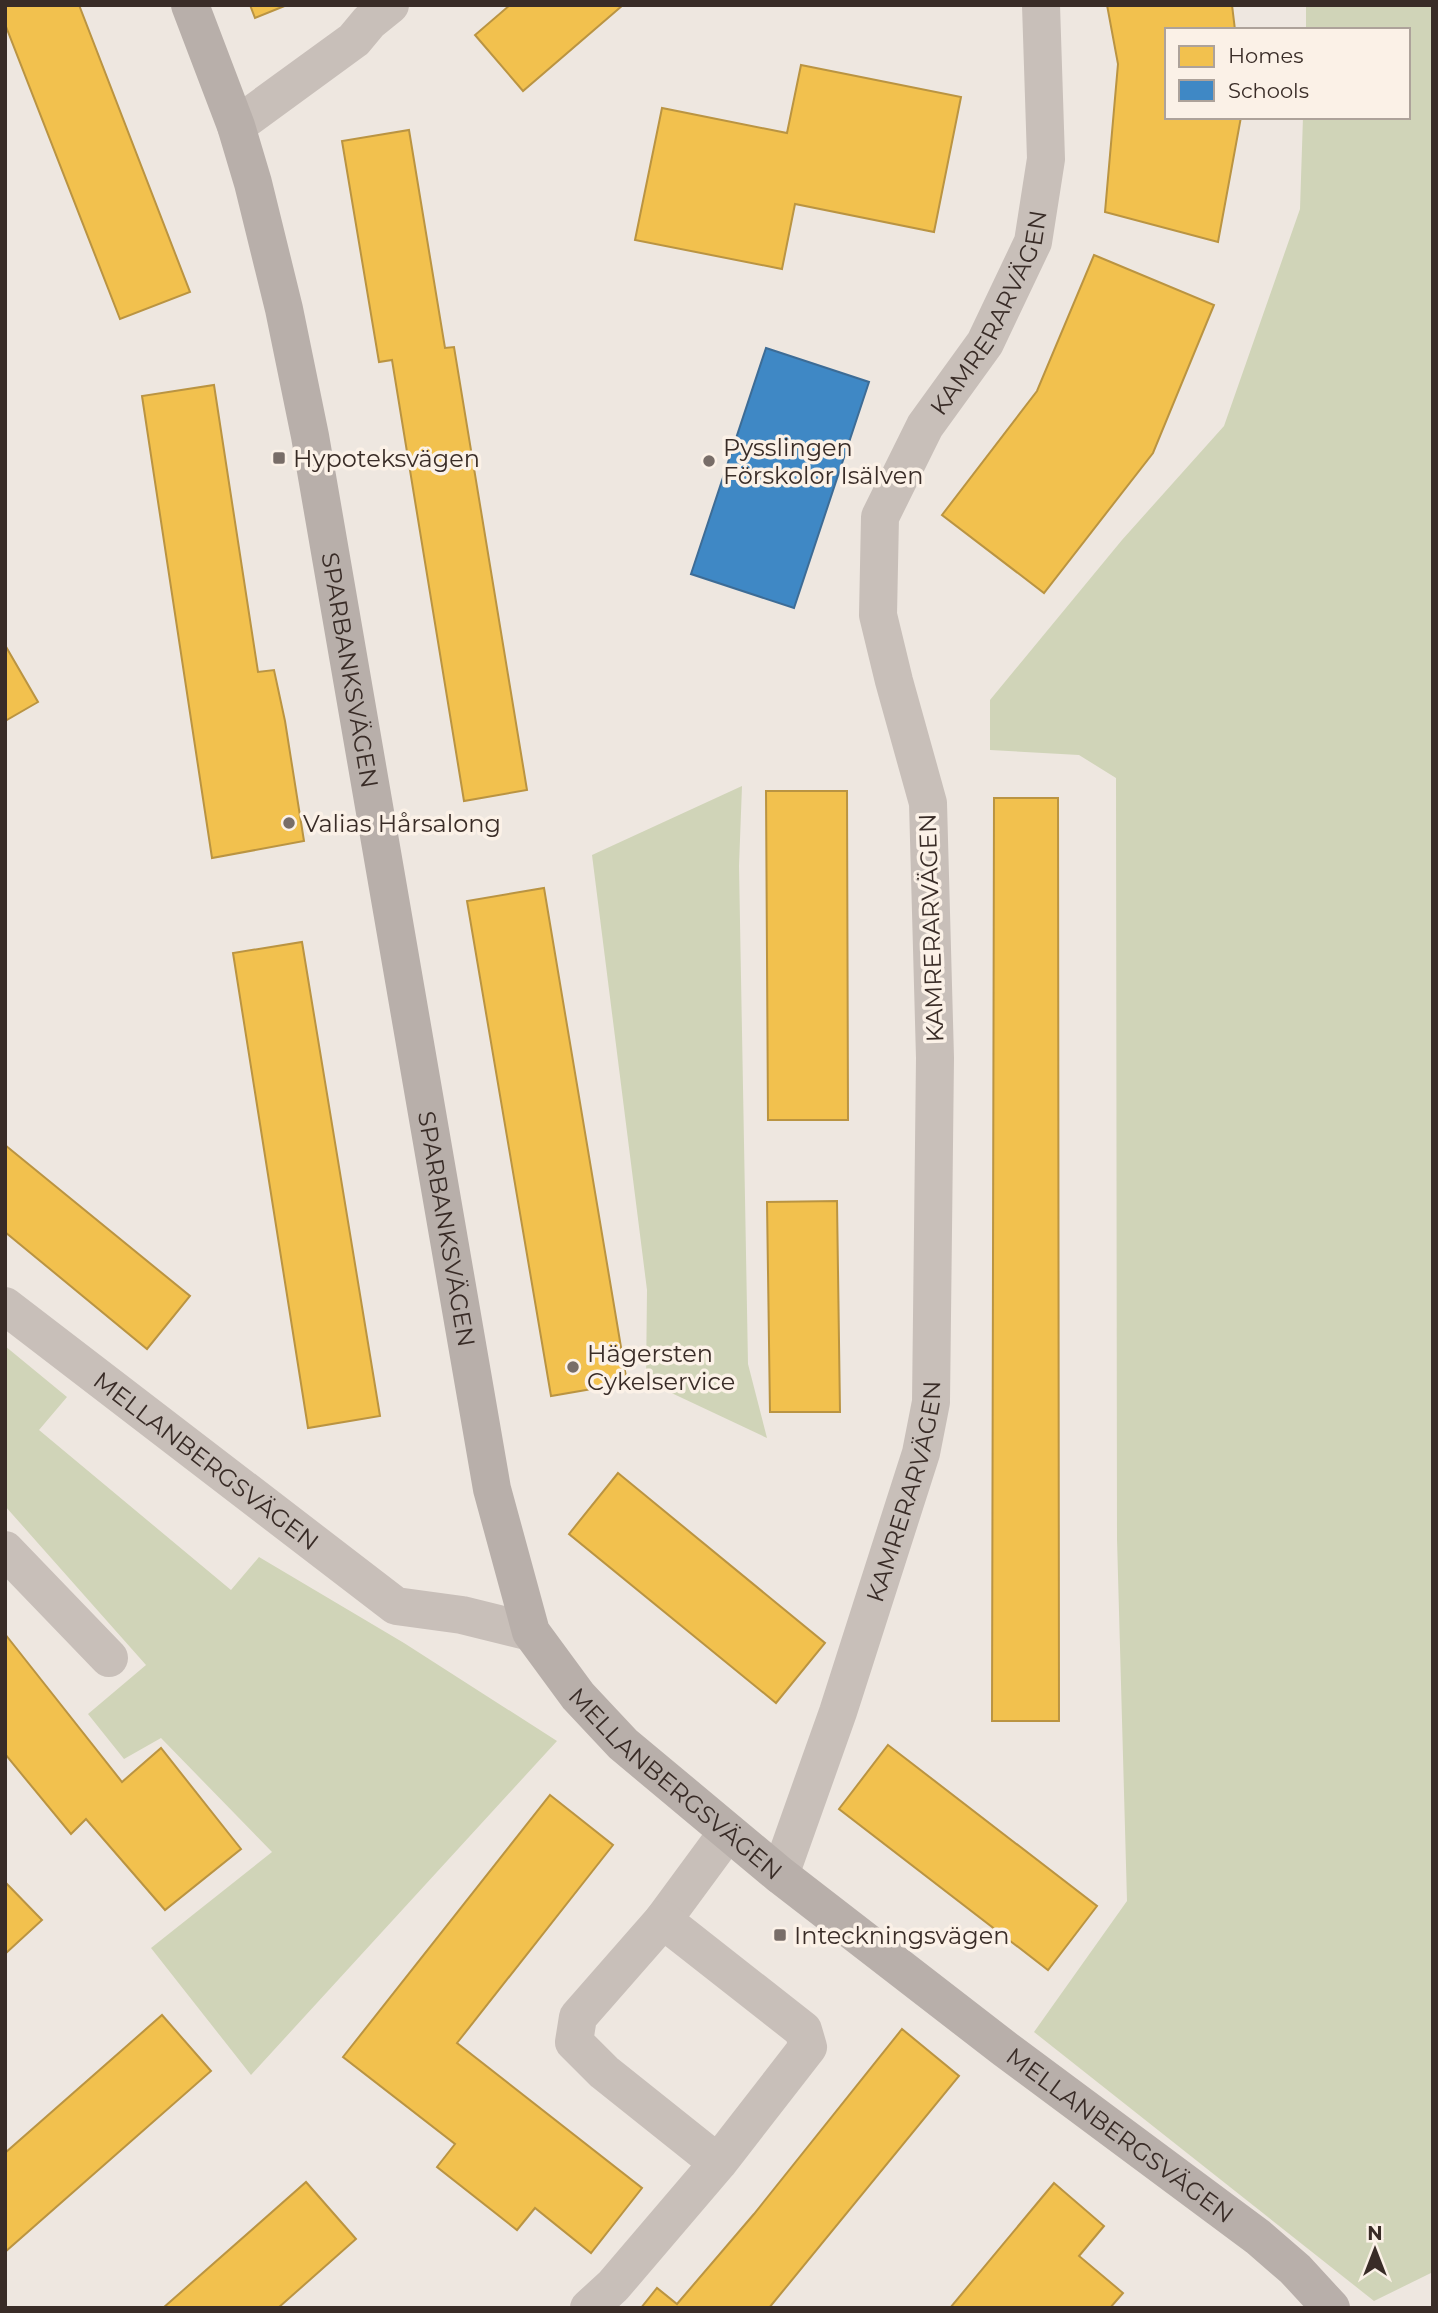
<svg xmlns="http://www.w3.org/2000/svg" width="1438" height="2313" font-family="Montserrat,sans-serif">
<style>
.green{fill:#d0d4b8}
.homes{fill:#f2c14e;stroke:#ba9442;stroke-width:2}
.schools{fill:#3f88c5;stroke:#3d6c96;stroke-width:2}
.lines{fill:none;stroke-linecap:round;stroke-linejoin:round}
.street{stroke:#c8bfb9;stroke-width:38}
.secondary{stroke:#b8afaa;stroke-width:38}
.poi-dot{fill:#786d68;stroke:#fbf1e7;stroke-width:2.5}
.labels{text-anchor:middle;dominant-baseline:central;stroke-width:7;stroke-linejoin:round;paint-order:stroke}
.street-label{font-size:24px;fill:#392c27;stroke:#fbf1e7}
.poi-label{font-size:24px;fill:#392c27;stroke:#fbf1e7;text-anchor:start}
</style>
<rect width="100%" height="100%" fill="#eee7e0"/>
<g class="green">
<polygon points="1306,5 1433,5 1433,2272 1374,2301 1034,2032 1127,1901 1117,1539 1116,778 1079,755 990,750 990,700 1122,540 1224,426 1300,209 1303,117 1408,117 1408,30 1306,30"/>
<polygon points="742,786 739,866 748,1364 767,1438 646,1381 647,1290 592,855"/>
<polygon points="5,1346 67,1397 39,1430 231,1590 259,1557 404,1643 557,1741 251,2075 151,1948 272,1852 161,1738 124,1759 88,1714 146,1665 5,1506"/>
</g>
<g class="homes">
<polygon points="5,5 79,5 190,292 120,319 5,24"/>
<polygon points="250,5 287,5 255,18"/>
<polygon points="510,5 623,5 523,91 475,35"/>
<polygon points="1107,5 1232,5 1235,30 1167,30 1167,117 1241,117 1218,242 1105,212 1118,64"/>
<polygon points="801,65 961,97 934,232 795,204 782,269 635,240 662,108 787,133"/>
<polygon points="409,130 445,348 454,347 527,790 464,801 392,360 379,362 342,141"/>
<polygon points="1094,255 1214,305 1153,453 1044,593 942,515 1037,391"/>
<polygon points="214,385 258,672 274,670 285,721 304,841 212,858 142,396"/>
<polygon points="5,645 38,702 5,721"/>
<polygon points="766,791 847,791 848,1120 768,1120"/>
<polygon points="994,798 1058,798 1059,1721 992,1721"/>
<polygon points="544,888 627,1383 551,1396 467,901"/>
<polygon points="302,942 380,1416 308,1428 233,953"/>
<polygon points="5,1145 190,1296 147,1349 5,1232"/>
<polygon points="837,1201 840,1412 770,1412 767,1202"/>
<polygon points="618,1473 825,1643 776,1703 569,1534"/>
<polygon points="5,1634 122,1782 161,1748 241,1849 165,1910 86,1819 71,1834 5,1754"/>
<polygon points="888,1745 1097,1906 1048,1970 839,1809"/>
<polygon points="550,1795 613,1845 457,2043 642,2188 591,2253 535,2208 517,2230 437,2167 455,2144 343,2057"/>
<polygon points="5,1882 42,1920 5,1954"/>
<polygon points="162,2015 211,2071 5,2252 5,2153"/>
<polygon points="902,2029 959,2076 769,2308 641,2308 657,2288 677,2304 754,2214"/>
<polygon points="306,2182 356,2239 278,2308 163,2308"/>
<polygon points="1054,2183 1104,2226 1079,2256 1123,2293 1110,2308 950,2308"/>
</g>
<polygon class="schools" points="766,348 869,382 794,608 691,574"/>
<g class="lines">
<g class="street">
<polyline points="236,126 354,40 369,22 390,5"/>
<path id="s1" d="M 5,1306 L 396,1606 L 462,1615 L 531,1632"/>
<polyline points="5,1550 109,1658"/>
<path id="s2" d="M 780,1875 L 838,1712 L 921,1453 L 931,1402 L 935,1058 L 928,803 L 894,681 L 878,615 L 880,517 L 925,426 L 985,343 L 1033,242 L 1046,159 L 1041,5"/>
<polyline points="663,1920 727,1833"/>
<polyline points="589,2308 613,2286 718,2163 808,2047 803,2030 663,1920 578,2017 574,2042 604,2072 718,2163"/>
</g>
<path class="secondary" id="s3" d="M 190,5 L 236,126 L 253,183 L 284,309 L 310,436 L 492,1489 L 531,1632 L 578,1696 L 623,1744 L 780,1875 L 1005,2049 L 1258,2237 L 1295,2269 L 1331,2308"/>
</g>
<g class="poi-dot">
<rect x="272" y="451" width="14" height="14" rx="3.5"/>
<circle cx="709" cy="461" r="7"/>
<circle cx="289" cy="823" r="7"/>
<circle cx="573" cy="1367" r="7"/>
<rect x="773" y="1928" width="14" height="14" rx="3.5"/>
</g>
<g class="labels">
<g class="street-label">
<text stroke="none"><textPath href="#s2" startOffset="1622">KAMRERARVÄGEN</textPath></text>
<text stroke="none"><textPath href="#s3" startOffset="686">SPARBANKSVÄGEN</textPath></text>
<text transform="translate(931 928) rotate(-92)">KAMRERARVÄGEN</text>
<text stroke="none"><textPath href="#s3" startOffset="1253">SPARBANKSVÄGEN</textPath></text>
<text stroke="none"><textPath href="#s1" startOffset="254">MELLANBERGSVÄGEN</textPath></text>
<text stroke="none"><textPath href="#s2" startOffset="404">KAMRERARVÄGEN</textPath></text>
<text stroke="none"><textPath href="#s3" startOffset="1876">MELLANBERGSVÄGEN</textPath></text>
<text stroke="none"><textPath href="#s3" startOffset="2443">MELLANBERGSVÄGEN</textPath></text>
</g>
<g class="poi-label">
<text x="723" y="447">Pysslingen<tspan x="723" dy="28">Förskolor Isälven</tspan></text>
<text x="293" y="458">Hypoteksvägen</text>
<text x="303" y="823">Valias Hårsalong</text>
<text x="587" y="1353">Hägersten<tspan x="587" dy="28">Cykelservice</tspan></text>
<text x="794" y="1935">Inteckningsvägen</text>
</g>
</g>
<rect width="1438" height="2313" fill="none" stroke="#392c27" stroke-width="14"/>
<rect x="1165" y="28" width="245" height="91" fill="#fbf1e7" stroke="#ada29a" stroke-width="2"/>
<rect x="1179" y="46" width="35" height="21" fill="#f2c14e" stroke="#ada29a" stroke-width="2"/>
<text x="1228" y="63" font-size="21" fill="#392c27">Homes</text>
<rect x="1179" y="80" width="35" height="21" fill="#3f88c5" stroke="#ada29a" stroke-width="2"/>
<text x="1228" y="98" font-size="21" fill="#392c27">Schools</text>
<g transform="translate(1375 2250)" stroke="#fbf1e7" stroke-width="5" paint-order="stroke">
<path d="M0-5L12 26L0 18L-12 26Z" fill="#392c27"/>
<text y="-10" font-size="19" font-weight="bold" text-anchor="middle" fill="#392c27">N</text>
</g>
</svg>
